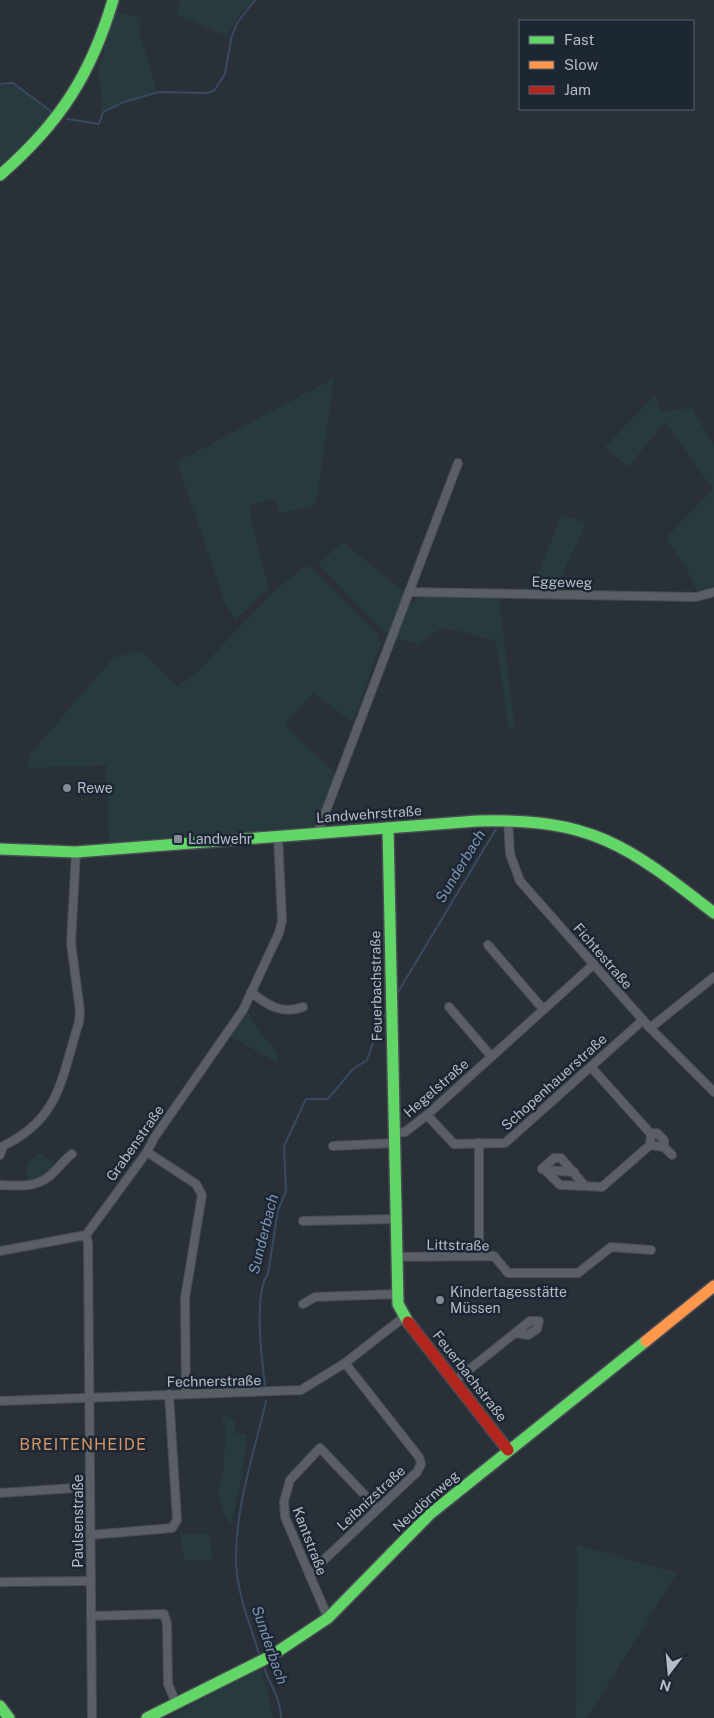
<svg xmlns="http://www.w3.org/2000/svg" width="714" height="1718" font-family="'Public Sans',sans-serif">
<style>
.green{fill:#273a3e}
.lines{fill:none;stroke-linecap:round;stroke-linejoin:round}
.stream{stroke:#384963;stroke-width:2}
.street-casing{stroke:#484c53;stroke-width:10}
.fast-casing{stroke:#484c53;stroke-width:14}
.slow-casing{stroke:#484c53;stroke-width:14}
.jam-casing{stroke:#484c53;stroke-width:14}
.street{stroke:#5a5e66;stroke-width:8}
.fast{stroke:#63d668;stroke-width:11}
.slow{stroke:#ff974d;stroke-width:11}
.jam{stroke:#b3261e;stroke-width:11}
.poi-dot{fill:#848b96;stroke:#1d2633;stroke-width:2}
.labels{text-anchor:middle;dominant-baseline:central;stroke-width:5;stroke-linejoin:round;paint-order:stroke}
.street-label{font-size:14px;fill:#b4bcc9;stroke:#1d2633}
.poi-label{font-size:14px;fill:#b4bcc9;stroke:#1d2633;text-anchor:start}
.water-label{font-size:15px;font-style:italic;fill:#7c92b1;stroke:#1d2633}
.quarter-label{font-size:16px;letter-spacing:1px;fill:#d59563;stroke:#1d2633}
</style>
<rect width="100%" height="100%" fill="#2a3038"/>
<g class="green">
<polygon points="180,0 254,0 238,16 227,36 177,14"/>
<polygon points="114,11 142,18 139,30 157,91 101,111 102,97 98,71"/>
<polygon points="0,85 17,86 52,114 29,140 0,165"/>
<polygon points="334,378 316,505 279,514 275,498 250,505 252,524 269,588 236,620 225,604 177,462"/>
<polygon points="655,395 661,412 692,408 714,446 714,586 698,593 684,565 666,538 713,489 665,422 628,467 605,447"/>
<polygon points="562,514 586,523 555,591 533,591 534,583"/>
<polygon points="343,542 405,593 389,632 385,633 318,564"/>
<polygon points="309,566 377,633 381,643 353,722 313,693 285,725 337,775 316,826 109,842 106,765 27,768 30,754 114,657 141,651 177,687 196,673 272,593 303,568"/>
<path d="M 425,597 L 499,598 L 515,728 L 509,729 L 496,641 L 452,629 L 440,629 L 419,644 L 395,638 C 402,620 404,599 425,597 Z"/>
<path d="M 249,1012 C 254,1030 272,1041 279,1059 L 277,1063 L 230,1036 L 243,1015 Z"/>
<path d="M 40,1153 L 56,1164 C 48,1174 42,1179 29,1182 C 25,1164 24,1164 40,1153 Z"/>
<polygon points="222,1414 235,1420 235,1433 247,1435 243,1470 231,1526 223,1511 218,1492 223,1471 226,1435"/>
<polygon points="210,1533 212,1560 184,1560 180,1534"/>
<polygon points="577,1545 677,1573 587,1718 576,1718"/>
<polygon points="260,1667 268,1692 273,1718 168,1718"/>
</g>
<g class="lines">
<g class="stream">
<polyline points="0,84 13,83 52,112"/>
<polyline points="67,119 99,124 103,112 124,102 159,92 205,93 214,91 225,74 231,39 237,23 255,0"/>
<polyline points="398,992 496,829"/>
<path d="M 265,1385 C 262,1361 253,1292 268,1274 L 278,1210 L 286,1191 L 284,1146 L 306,1099 L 328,1099 L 353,1069 L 367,1060 L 380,1023 L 385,1015"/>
<path d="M 260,1657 C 251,1627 237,1594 236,1562 C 235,1507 254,1454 266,1401"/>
<path d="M 263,1664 C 268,1682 281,1698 281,1718"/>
</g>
<g class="street-casing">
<g id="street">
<polyline points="409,592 696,597 714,592"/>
<polyline points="508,820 510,854 520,881 650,1028 714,1092"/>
<polyline points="318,832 458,463"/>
<polyline points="488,945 543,1009"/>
<path d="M 251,992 C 267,1005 282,1015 303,1007"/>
<polyline points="449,1007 491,1056"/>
<polyline points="650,1028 714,977"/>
<polyline points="591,1067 651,1134 650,1145 664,1147 672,1155"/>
<polyline points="427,1115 454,1144 505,1143 643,1020"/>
<polyline points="394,1133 405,1132 427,1115 594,964"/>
<polyline points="651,1134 657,1133 664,1140 664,1147"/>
<polyline points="333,1146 394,1143"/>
<polyline points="147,1152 196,1184 202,1195 185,1298 186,1393"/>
<path d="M 0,1155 L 3,1146 C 61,1118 61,1078 79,1022 L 80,1011 L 71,943 L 76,852"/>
<polyline points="543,1168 560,1185 585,1186"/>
<polyline points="542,1169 554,1158 561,1158 585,1186 602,1187 650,1145"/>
<polyline points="545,1170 574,1172"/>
<path d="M 0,1185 C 21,1186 40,1188 55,1171 C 61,1165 65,1159 72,1154"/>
<polyline points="303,1221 396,1219"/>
<polyline points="86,1235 88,1243 92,1718"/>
<polyline points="86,1235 147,1152 154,1138 243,1010 279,933 282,921 278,836"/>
<polyline points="0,1251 86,1235"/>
<polyline points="479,1256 479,1143"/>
<polyline points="397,1257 494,1256 508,1273 578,1273 611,1247 651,1250"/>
<polyline points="303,1304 315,1297 397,1294"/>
<polyline points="455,1381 530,1321 539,1321 537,1329 528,1335 516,1333"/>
<polyline points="0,1401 301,1390 345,1363 404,1317"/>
<polyline points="0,1493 90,1487"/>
<polyline points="90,1535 172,1528 177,1520 169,1394"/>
<polyline points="309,1574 417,1472 421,1464 419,1457 345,1363"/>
<polyline points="0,1582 91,1581"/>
<polyline points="91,1616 164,1614 167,1624 168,1684 176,1703"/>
<polyline points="328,1618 285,1517 284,1501 290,1480 320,1448 377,1508"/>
</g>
</g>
<g class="fast-casing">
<g id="fast">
<path d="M 0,175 C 59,124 91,75 113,0"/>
<polyline points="388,828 398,1304 408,1322"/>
<path d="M 0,849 L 76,852 L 477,821 C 592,818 627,845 714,913"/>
<polyline points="0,1706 9,1718"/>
<polyline points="147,1718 271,1656 328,1618 430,1514 646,1341"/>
</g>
</g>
<g class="slow-casing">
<polyline id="slow" points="646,1341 714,1286"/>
</g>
<g class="jam-casing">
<polyline id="jam" points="408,1322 508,1450"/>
</g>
<use href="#street" class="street"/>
<use href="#fast" class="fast"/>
<use href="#slow" class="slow"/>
<use href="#jam" class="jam"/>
</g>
<g class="poi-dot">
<circle cx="67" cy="788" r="5"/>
<rect x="173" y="834" width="10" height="10" rx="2.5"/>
<circle cx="440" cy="1300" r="5"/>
</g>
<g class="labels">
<g class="street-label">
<text transform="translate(562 582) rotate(1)">Eggeweg</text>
<text transform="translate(369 814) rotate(-4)">Landwehrstraße</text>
<text transform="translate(603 956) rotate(49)">Fichtestraße</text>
<text transform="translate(376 986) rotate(-91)">Feuerbachstraße</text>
<text transform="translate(554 1082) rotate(-42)">Schopenhauerstraße</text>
<text transform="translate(436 1088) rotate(-41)">Hegelstraße</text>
<text transform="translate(135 1143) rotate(-55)">Grabenstraße</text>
<text transform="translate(458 1245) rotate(1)">Littstraße</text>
<text transform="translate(470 1376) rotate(52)">Feuerbachstraße</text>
<text transform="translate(214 1381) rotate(-1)">Fechnerstraße</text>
<text transform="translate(371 1498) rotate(-43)">Leibnizstraße</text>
<text transform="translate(426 1501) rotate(-42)">Neudörnweg</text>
<text transform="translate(78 1521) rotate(-90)">Paulsenstraße</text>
<text transform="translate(310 1541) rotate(69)">Kantstraße</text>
</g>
<g class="poi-label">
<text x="77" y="788">Rewe</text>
<text x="188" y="839">Landwehr</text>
<text x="450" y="1292">Kindertagesstätte<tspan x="450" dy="16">Müssen</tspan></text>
</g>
<g class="water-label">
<text transform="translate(460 866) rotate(-59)">Sunderbach</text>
<text transform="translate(263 1234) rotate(-76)">Sunderbach</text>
<text transform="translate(270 1645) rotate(71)">Sunderbach</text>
</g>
<g class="quarter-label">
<text x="83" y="1444">BREITENHEIDE</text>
</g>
</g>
<rect x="519" y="20" width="175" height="90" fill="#1d2633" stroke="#59626f"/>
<rect x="529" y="36" width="25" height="8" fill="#63d668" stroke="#59626f"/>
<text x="564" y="45" font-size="15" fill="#b4bcc9">Fast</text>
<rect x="529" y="61" width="25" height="8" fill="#ff974d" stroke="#59626f"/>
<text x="564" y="70" font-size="15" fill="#b4bcc9">Slow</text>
<rect x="529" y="86" width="25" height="8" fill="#b3261e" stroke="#59626f"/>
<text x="564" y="95" font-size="15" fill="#b4bcc9">Jam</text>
<g transform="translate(669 1673) rotate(196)" stroke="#1d2633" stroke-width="4" paint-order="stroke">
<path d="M0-4L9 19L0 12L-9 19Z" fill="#b4bcc9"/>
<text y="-8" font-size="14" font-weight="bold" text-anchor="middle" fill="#b4bcc9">N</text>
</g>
</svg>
